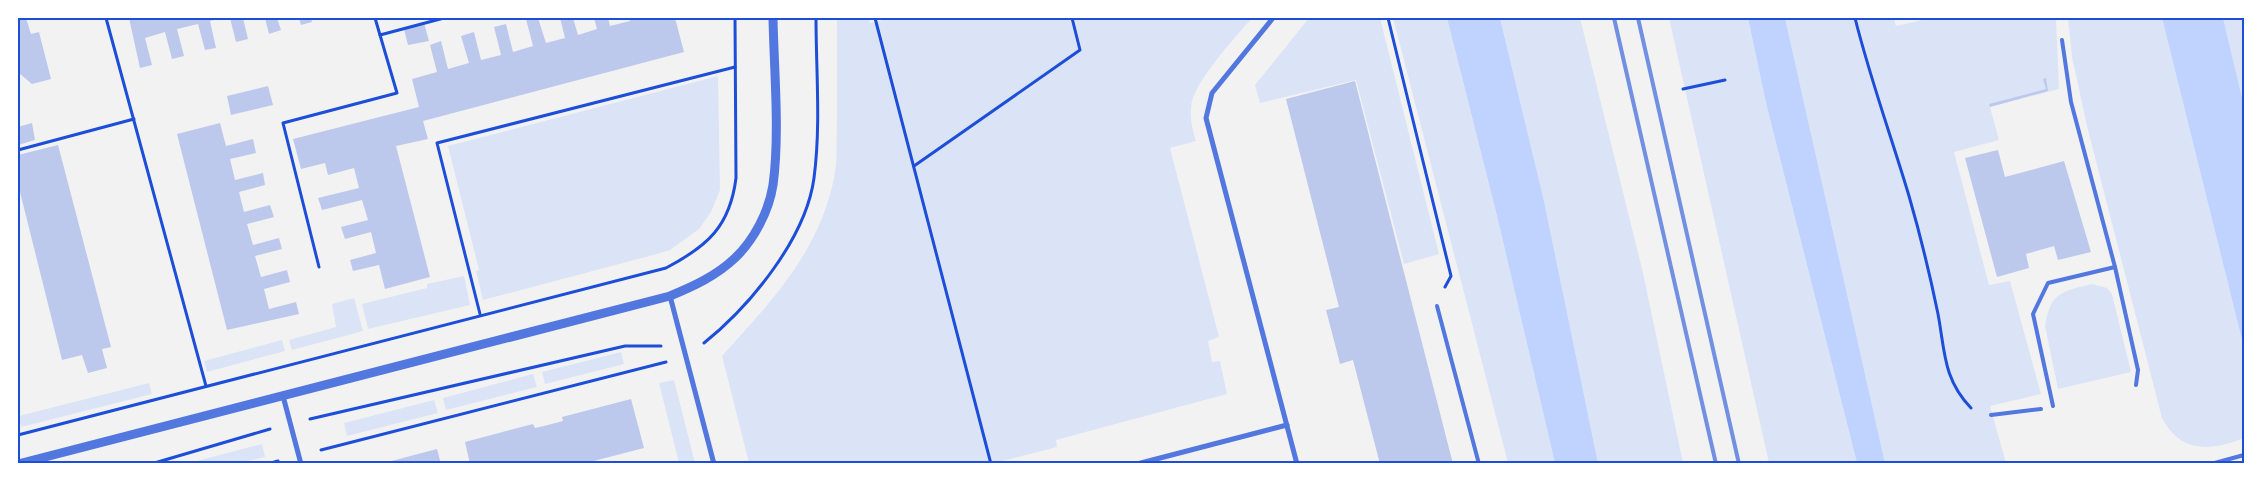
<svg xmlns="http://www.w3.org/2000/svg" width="2262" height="481" font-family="'Exo 2',sans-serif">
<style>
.green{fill:#dbe4f7}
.water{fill:#bfd3fe}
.building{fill:#bdc9ec}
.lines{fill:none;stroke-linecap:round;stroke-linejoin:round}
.path{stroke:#1d4ed8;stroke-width:3}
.service{stroke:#5277de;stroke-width:4}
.minor{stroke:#5277de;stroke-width:5}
.tertiary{stroke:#5277de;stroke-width:9}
.rail{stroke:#7290e2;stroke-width:4}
.neatline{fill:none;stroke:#1d4ed8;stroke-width:2}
</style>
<rect width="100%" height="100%" fill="#f2f2f2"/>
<g class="green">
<path d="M 837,18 L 869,18 L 870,23 L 892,18 L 1252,18 C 1235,38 1193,82 1191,107 C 1190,119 1192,129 1196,141 L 1170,148 L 1219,337 L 1208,341 L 1212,362 L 1220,361 L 1227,394 L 1056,440 L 1057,447 L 994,463 L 749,463 L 722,356 C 771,302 819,252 834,178 C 838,160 836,139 837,121 C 837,86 837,52 837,18 Z"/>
<polygon points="1309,18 1380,18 1439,254 1404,264 1356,80 1260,103 1255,85"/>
<polygon points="1393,18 1447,18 1497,216 1555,463 1508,463"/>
<polygon points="1500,18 1580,18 1643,273 1683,463 1598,463 1544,201"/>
<polygon points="1669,18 1748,18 1766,103 1857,463 1769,463"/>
<polygon points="1785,18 1894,18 1896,26 1931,18 2056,18 2059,89 1990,107 1999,140 1954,152 1989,285 2010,281 2041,394 1990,406 2006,463 1885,463"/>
<path d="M 2068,18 L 2162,18 L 2244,348 L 2244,438 C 2211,451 2181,454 2162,418 L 2087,126 L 2072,57 Z"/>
<polygon points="2223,18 2244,18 2244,106"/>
<polygon points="718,76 720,190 711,212 699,229 670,250 657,254 483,300 476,271 479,270 448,146"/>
<polygon points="464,276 470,305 368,329 362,304 427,288 427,284"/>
<path d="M 2092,284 L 2107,288 L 2112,294 L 2131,372 L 2058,389 L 2045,326 C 2050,292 2063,291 2092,284 Z"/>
<polygon points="354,298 363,331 292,350 289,340 336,327 332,304"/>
<polygon points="282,340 285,351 207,372 204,361"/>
<polygon points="621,352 624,364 545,384 542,372"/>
<polygon points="533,374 537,387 446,410 443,398"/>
<polygon points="674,380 695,463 679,463 659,383"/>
<polygon points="149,383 152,394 21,427 19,416"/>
<polygon points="434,400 438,413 347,436 344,423"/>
<polygon points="262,444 265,457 239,463 189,463"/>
</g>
<g class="water">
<polygon points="1447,18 1500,18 1544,201 1598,463 1555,463 1497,216"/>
<polygon points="1748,18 1785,18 1885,463 1857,463 1766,103"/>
<polygon points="2162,18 2223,18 2244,106 2244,348"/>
</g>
<g class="building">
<polygon points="18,18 26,18 31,34 39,32 51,79 32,84 19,73"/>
<polygon points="129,18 221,18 210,21 216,48 205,50 198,24 177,29 184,56 172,59 165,32 145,38 152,65 140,68"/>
<polygon points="230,18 243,18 248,39 236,42"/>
<polygon points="265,18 277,18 281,30 269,34"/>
<polygon points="299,18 311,18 312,22 301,25"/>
<polygon points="533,18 538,18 546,43 565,38 560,18 573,18 578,35 597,29 594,18 608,18 610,26 630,21 629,18 675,18 684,52 423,121 428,139 396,146 430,277 385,289 379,265 353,271 350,260 376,253 371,232 345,239 341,227 368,220 362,200 322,210 318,198 359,188 354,168 328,175 325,163 301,169 293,139 419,107 412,79 437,72 430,45 441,41 448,69 469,63 461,36 474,32 481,60 501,55 494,27 506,24 513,52 533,46 526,19"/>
<polygon points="424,23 429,41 408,45 404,29"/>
<polygon points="2046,78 2048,91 1990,107 1989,104 2046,89 2043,79"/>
<polygon points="1355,81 1453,464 1380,464 1353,360 1340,364 1337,352 1326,310 1339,307 1286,99"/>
<polygon points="268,86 273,105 231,115 227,96"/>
<polygon points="32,123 35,140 18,145 18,127"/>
<polygon points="220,123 226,146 253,139 256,153 230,159 235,180 263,173 265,185 239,192 244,212 270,205 274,217 247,224 253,245 279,238 282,249 255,256 261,277 287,270 290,282 264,289 269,309 296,302 299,314 227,330 177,134"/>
<polygon points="58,145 111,347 102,349 107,368 88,373 82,355 62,360 18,184 18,155"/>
<polygon points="1998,150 2005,177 2064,161 2091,252 2058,260 2054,246 2026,254 2029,268 1997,277 1965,158"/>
<polygon points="631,399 644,448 582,464 470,464 465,442 533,424 535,428 548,425 563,421 562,417"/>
<polygon points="437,449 441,464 384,464 384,463"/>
</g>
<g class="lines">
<g class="path">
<polyline points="106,18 206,386"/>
<polyline points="375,18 380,35 444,18"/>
<polyline points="875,18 991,464"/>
<polyline points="1388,18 1451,276 1445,287"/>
<path d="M 1855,18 C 1870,78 1891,136 1909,196 C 1920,234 1930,275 1938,314 C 1945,351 1943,379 1971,408"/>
<polyline points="1683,89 1725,80"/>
<polyline points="18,150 134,119"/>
<polyline points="914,166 1080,50 1072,18"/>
<polyline points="319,267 283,123 397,93 380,35"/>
<polyline points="480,314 437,143 735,67"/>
<path d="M 704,343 C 751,305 806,238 814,178 C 821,125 816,70 816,18"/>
<polyline points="310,419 625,346 661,346"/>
<path d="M 18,435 L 666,268 C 708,246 730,226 736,178 L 735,18"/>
<polyline points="321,450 666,362"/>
<polyline points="151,464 270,429"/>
<polyline points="267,464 278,461"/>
</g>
<g class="service">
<polyline points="2062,40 2071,102 2115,267 2138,370 2136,385"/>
<polyline points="1437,306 1479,464"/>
<polyline points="2053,406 2033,314 2048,283 2115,267"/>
<polyline points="1991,415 2041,409"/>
<polyline points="2211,464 2244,455"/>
</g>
<g class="minor">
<polyline points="1273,18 1212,93 1206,118 1297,464"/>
<polyline points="670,296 714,464"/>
<polyline points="283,396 301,464"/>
<polyline points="1137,464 1287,425"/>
</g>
<path class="tertiary" d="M 18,464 L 670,296 C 694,286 716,276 735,258 C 754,240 769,211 773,185 C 780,134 774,70 773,18"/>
<g class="rail">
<polyline points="1614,18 1716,464"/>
<polyline points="1638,18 1739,464"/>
</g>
</g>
<rect width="2262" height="481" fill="none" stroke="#ffffff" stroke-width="38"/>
<rect x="19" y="19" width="2224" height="443" class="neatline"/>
</svg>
